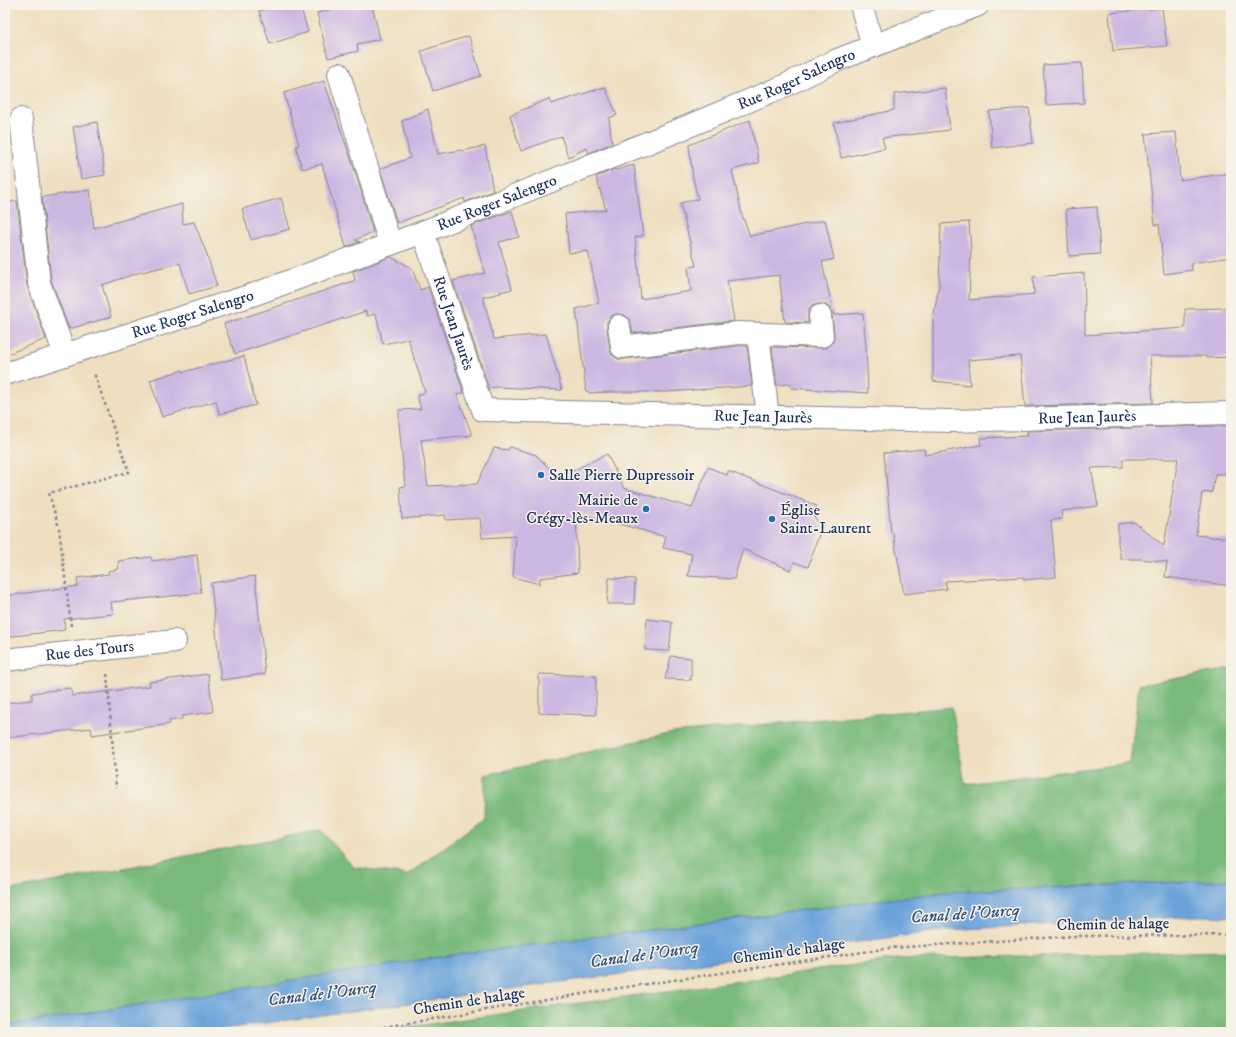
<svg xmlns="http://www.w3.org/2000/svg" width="1236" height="1037" font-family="'IM FELL DW Pica',serif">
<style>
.forest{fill:#79ba7b;stroke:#4a746c}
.water{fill:#6ba3da;stroke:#43699c}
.building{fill:#ccb7e2}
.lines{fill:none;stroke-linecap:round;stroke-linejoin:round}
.minor-casing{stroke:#85878f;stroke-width:24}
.path{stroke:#85878f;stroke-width:2.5;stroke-dasharray:3 3;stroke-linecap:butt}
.minor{stroke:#fff;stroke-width:22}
.poi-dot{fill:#1f6fb2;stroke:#f7f3e8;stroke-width:1.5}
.labels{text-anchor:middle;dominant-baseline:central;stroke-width:3;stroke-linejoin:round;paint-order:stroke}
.street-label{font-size:16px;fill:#1b2f5e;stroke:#f7f3e8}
.poi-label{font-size:16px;fill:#1b2f5e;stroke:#f7f3e8;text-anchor:start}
.water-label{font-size:17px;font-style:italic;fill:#335283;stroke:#f7f3e8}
</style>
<rect width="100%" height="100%" fill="#f7f3e8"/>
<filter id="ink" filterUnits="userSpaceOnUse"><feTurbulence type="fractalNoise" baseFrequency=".025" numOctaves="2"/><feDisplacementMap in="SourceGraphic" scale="8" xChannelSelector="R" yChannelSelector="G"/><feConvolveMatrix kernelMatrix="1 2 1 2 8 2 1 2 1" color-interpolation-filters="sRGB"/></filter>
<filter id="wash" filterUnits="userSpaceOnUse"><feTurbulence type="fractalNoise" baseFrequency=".012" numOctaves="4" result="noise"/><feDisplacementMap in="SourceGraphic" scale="16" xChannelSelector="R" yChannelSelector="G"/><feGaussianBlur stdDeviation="0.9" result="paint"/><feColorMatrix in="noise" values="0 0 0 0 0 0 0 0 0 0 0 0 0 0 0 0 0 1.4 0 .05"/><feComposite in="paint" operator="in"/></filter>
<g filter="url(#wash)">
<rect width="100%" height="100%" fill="#efdfc0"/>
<g class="forest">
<polygon points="1231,669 1231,880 945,892 453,955 5,1026 5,891 321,830 353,867 407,875 484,818 485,775 673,733 952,707 965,784 1130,763 1139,685"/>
<polygon points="1231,951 1231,1032 372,1032 898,959"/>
</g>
<polygon class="water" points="1231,880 1231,917 1198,916 947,930 524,987 201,1032 5,1032 5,1026 453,955 945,892"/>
<g id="blocks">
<g class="building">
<polygon points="279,5 300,5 308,32 270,44 259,11"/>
<polygon points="352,5 372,5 380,39 357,44 358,51 328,58 317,13"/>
<polygon points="1162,8 1167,46 1113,51 1109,13"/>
<polygon points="469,36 481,76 433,91 421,51"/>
<polygon points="1082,63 1084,103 1046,105 1043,65"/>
<polygon points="324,81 356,174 373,232 355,240 360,242 346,247 322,164 302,169 296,146 299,145 284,93"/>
<polygon points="605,87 617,115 609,118 612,143 589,153 587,148 568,157 561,136 521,151 510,115 549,99 551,104"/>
<polygon points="945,88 950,130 882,138 885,148 841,158 834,123 894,110 894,94"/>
<polygon points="1029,108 1033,143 992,148 989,111"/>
<polygon points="428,109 438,154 461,150 462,151 485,146 493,191 465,202 464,198 397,223 380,169 410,158 402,121"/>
<polygon points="750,120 759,163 732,170 742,215 750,236 825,220 834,259 822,262 834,315 863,313 866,347 868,393 791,388 790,384 777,385 772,347 822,348 828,347 833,342 834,335 832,314 830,308 825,304 818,304 812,306 808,311 808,323 785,322 779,275 727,281 734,321 633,333 631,324 629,319 624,315 617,314 611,316 607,322 607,328 610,349 612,355 618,359 624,359 739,346 747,346 752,386 666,392 612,392 589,393 589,392 586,391 576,309 599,303 588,251 569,253 565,214 606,210 596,177 615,169 616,170 634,165 643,236 635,237 641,299 691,291 688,267 696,266 680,203 698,199 693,178 689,145"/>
<polygon points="97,122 105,175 81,179 73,127"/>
<polygon points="1176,132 1180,180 1231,173 1231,257 1191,263 1192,270 1164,274 1159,224 1155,225 1145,134"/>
<polygon points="90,190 94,228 182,204 183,224 194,222 206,252 217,286 189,294 180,263 138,273 102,285 111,317 69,329 51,280 42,197"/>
<polygon points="281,198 290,229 251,240 242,209"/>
<polygon points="17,201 27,285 46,339 5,355 5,202"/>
<polygon points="1097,207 1100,254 1069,256 1066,209"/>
<polygon points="512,211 519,237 499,242 512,289 500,292 501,293 483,297 494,339 546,334 562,390 496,387 489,388 453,281 485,273 471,226"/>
<polygon points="969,222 971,251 969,300 1034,294 1033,277 1084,273 1085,310 1085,335 1185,328 1185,309 1227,308 1227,325 1231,325 1231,357 1206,358 1206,356 1150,356 1153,403 1025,406 1020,356 968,360 970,385 933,381 933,321 939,285 941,224"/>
<polygon points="391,257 412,268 420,290 428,287 464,393 457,394 472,435 421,440 428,486 477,484 494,448 508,450 510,447 536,455 559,478 607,454 624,488 692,508 708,467 727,475 728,471 817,506 813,516 822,526 808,567 794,562 790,570 743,549 734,579 688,576 692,554 663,548 666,537 576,512 578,573 540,578 539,584 513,577 516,536 482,538 480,518 446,520 445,515 402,519 400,487 405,486 399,424 399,410 421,409 417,396 425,392 408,339 383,344 376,314 367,316 366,311 235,354 224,324 354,281 355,280 353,271"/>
<polygon points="244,356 256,405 219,414 216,401 162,417 150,380 183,370 183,372"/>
<polygon points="1204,426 1231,426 1231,474 1215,474 1212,492 1202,493 1196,535 1231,539 1231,586 1165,577 1167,562 1141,559 1121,559 1118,543 1118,524 1134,522 1164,546 1178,459 1123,459 1123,467 1091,468 1098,506 1061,511 1062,519 1051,520 1056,577 1024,580 1024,577 945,581 947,589 904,594 893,533 891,533 884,453 924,449 925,455 981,445 980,438 1028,436 1027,431"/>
<polygon points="197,555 201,593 111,602 113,614 64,619 65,630 5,637 5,596 78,586 77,578 109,574 108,571 119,569 118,561 151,557 152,561"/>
<polygon points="255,576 265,674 221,680 211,583"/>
<polygon points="609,578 635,579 634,604 607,604"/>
<polygon points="647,619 672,622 669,651 645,650"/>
<polygon points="671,656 691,658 691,680 665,679"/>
<polygon points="208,674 213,712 182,716 182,719 169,721 170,724 92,735 91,728 5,738 5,703 32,700 32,693 71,688 72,696 150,686 149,682"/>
<polygon points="539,674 596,676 596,715 539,713"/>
</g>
</g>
</g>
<g filter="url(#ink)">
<use href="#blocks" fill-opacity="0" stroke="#85878f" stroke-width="1"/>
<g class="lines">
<g class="minor-casing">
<g id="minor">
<polyline points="861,5 873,46"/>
<polyline points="339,74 390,244"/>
<polyline points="21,119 39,283 65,355"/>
<path id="s1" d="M 423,232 L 483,410 L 951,421 L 1231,413"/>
<polyline points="619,326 622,347 738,333 822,336 820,316"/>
<polyline points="758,334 768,417"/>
<path id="s2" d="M 5,374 L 255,294 L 423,232 L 672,133 L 784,86 L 835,61 L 978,5"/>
<path id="s3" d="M 5,660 L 175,641"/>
</g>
</g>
<g class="path">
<polyline points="71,626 59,528 49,493 129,472 94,373"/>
<polyline points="107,674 116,788"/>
<polyline points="354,1032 606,990 890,948 1075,936 1231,935"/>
</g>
<use href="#minor" class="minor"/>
</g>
</g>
<g class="poi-dot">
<circle cx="541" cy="475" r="4"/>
<circle cx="646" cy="509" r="4"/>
<circle cx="772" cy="519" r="4"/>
</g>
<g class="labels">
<g class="street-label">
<text stroke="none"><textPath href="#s2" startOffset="845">Rue Roger Salengro</textPath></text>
<text stroke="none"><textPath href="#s2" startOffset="521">Rue Roger Salengro</textPath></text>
<text stroke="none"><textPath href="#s2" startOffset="197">Rue Roger Salengro</textPath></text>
<text stroke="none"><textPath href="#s1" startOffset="96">Rue Jean Jaurès</textPath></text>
<text stroke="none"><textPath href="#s1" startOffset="468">Rue Jean Jaurès</textPath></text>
<text stroke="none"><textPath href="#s1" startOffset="792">Rue Jean Jaurès</textPath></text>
<text stroke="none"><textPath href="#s3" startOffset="85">Rue des Tours</textPath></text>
<text transform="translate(1113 924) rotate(-1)">Chemin de halage</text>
<text transform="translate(789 951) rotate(-8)">Chemin de halage</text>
<text transform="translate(469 1001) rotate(-9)">Chemin de halage</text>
</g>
<g class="poi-label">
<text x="549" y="475">Salle Pierre Dupressoir</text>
<text x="638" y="500" text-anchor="end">Mairie de<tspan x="638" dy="18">Crégy-lès-Meaux</tspan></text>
<text x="780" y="510">Église<tspan x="780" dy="18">Saint-Laurent</tspan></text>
</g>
<g class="water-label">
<text transform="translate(965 914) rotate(-4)">Canal de l'Ourcq</text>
<text transform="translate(644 955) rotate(-8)">Canal de l'Ourcq</text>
<text transform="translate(322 994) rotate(-7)">Canal de l'Ourcq</text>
</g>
</g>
<rect width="1236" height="1037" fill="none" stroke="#f7f3e8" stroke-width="20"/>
</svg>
